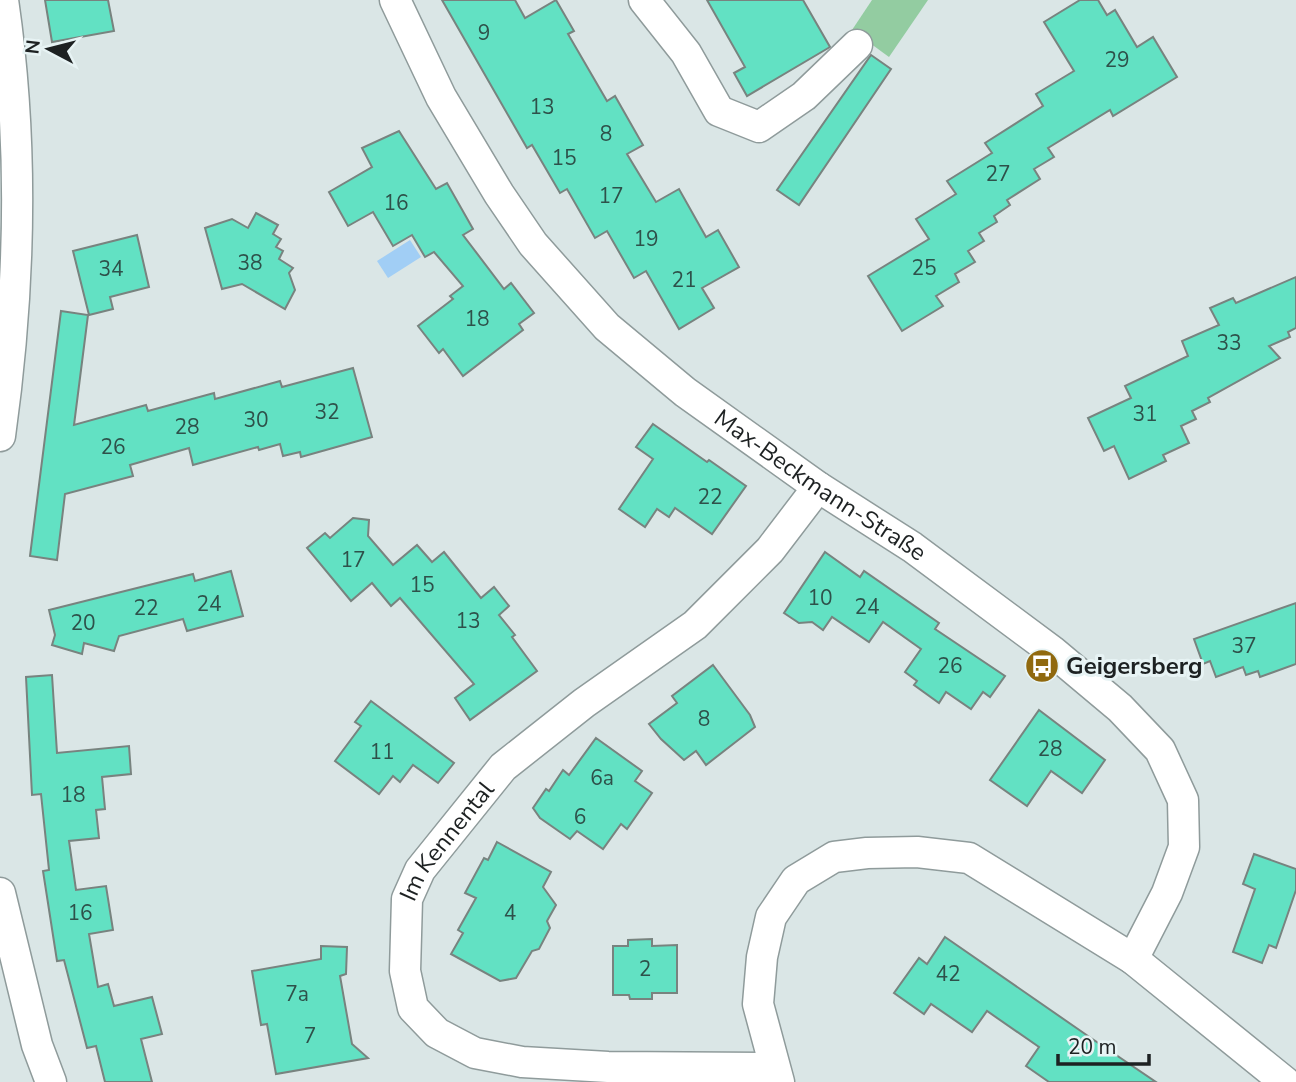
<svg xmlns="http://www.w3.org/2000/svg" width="1296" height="1082" font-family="'Nunito Sans',sans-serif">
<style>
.green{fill:#93cca1}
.water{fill:#a1cef5}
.building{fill:#62e1c3;stroke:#78837f;stroke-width:2}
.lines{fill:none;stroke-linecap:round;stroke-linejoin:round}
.street-casing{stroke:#8f9b9b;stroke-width:33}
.street{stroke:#fff;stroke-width:30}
.labels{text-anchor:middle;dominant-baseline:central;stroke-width:6;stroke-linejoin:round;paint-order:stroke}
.number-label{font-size:21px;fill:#2e514a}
.street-label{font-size:24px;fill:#1d2122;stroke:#e7f3f4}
.poi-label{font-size:24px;font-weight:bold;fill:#1d2122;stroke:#e7f3f4;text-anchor:start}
</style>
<rect width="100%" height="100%" fill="#dae6e6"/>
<polygon class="green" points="872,0 928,0 889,57 852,30"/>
<polygon class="water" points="410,240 421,257 388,278 377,261"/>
<g class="building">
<polygon points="45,0 108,0 114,31 52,42"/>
<polygon points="442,0 515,0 525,18 556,0 574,31 568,34 607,101 615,96 643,145 627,154 656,202 679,189 706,237 718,230 739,267 702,288 714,308 679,329 646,271 634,278 607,231 595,238 567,189 560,193 532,145 527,148"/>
<polygon points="707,0 803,0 830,47 747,96 734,73 745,67"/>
<polygon points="1080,0 1098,0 1107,15 1115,10 1137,47 1153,37 1177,77 1113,116 1110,110 1048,148 1054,157 1034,169 1040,179 1007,200 1010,205 994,216 997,222 979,233 984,241 968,251 975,262 955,274 959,282 936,296 943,306 902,331 868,276 929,239 916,219 956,194 947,181 992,153 985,143 1043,106 1036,94 1074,71 1044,22"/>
<polygon points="871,55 891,69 799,205 777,190"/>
<polygon points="399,131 436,189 447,183 473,229 463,235 504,289 511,283 534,313 519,324 523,330 463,376 443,349 439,353 418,326 453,299 450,296 463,286 434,252 425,257 412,235 393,246 373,212 348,226 329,192 372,167 362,148"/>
<polygon points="256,213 278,225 273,234 281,239 276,247 283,251 279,259 293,268 289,273 295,290 285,309 242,284 222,289 205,228 232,219 248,228"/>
<polygon points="137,235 149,287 110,297 113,309 89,315 73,251"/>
<polygon points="1296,277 1296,328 1288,332 1290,337 1269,346 1280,358 1208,398 1210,402 1192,411 1196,419 1181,426 1189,443 1163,455 1166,461 1129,479 1114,446 1104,451 1088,418 1131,398 1125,386 1188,356 1182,341 1219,325 1210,308 1233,298 1236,303"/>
<polygon points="61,311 88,315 74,425 146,405 148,411 214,393 215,399 280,381 282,387 353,368 372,437 301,457 300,452 283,456 280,444 259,450 258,447 193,465 189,448 130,465 133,476 65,494 57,560 30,556"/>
<polygon points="653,424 707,462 709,460 746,486 712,534 675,508 669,517 657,509 645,527 619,509 653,459 636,447"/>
<polygon points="353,518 369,520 368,536 393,565 417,545 432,562 444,552 481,598 494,587 509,606 499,615 515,635 512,637 537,671 470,720 455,698 474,684 400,598 391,606 372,583 351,601 307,548 325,533 330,538"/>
<polygon points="825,552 860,577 864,571 939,623 935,629 1005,676 990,697 983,692 971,709 946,692 939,703 914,685 917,681 905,672 921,649 883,622 869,642 832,617 823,630 812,622 799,623 784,613"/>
<polygon points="231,571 243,616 187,631 183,619 119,636 114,651 84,643 82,654 52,645 55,635 49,610 193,574 195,581"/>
<polygon points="1296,603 1296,664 1260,677 1258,671 1246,675 1243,667 1216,677 1210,661 1203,664 1194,639"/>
<polygon points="713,665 750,715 755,727 706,765 696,751 684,760 661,739 649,724 677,703 672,696"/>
<polygon points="52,675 57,753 129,746 131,774 102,777 105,809 96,810 99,838 69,841 76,890 106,886 113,930 89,934 98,987 108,984 114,1006 152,997 162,1034 141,1039 152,1082 105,1082 96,1046 87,1048 64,960 57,961 43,871 49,870 41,794 32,795 26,677"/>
<polygon points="371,701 454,763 438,783 413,765 400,782 393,776 379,794 335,761 361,726 355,722"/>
<polygon points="1039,710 1105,760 1082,793 1051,771 1027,806 990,780"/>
<polygon points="596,738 642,771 635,781 652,793 627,829 621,824 603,849 577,831 570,839 540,818 533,808 546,789 549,791 563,770 569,775"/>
<polygon points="497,842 551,872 543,887 556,905 547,921 550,928 539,949 532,951 516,978 500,981 451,954 463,933 458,930 476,898 465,893 484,858 488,860"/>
<polygon points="1254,854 1296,869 1296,890 1276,948 1269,945 1262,963 1233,952 1255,889 1243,884"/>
<polygon points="945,937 1088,1036 1156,1082 1049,1082 1026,1066 1039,1047 987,1011 972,1032 931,1004 924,1014 894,993 919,958 927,964"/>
<polygon points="652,939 652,946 677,945 677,993 652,993 652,999 630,999 629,995 613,995 613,946 628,946 628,940"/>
<polygon points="321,946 347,947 346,974 340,976 352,1044 368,1058 276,1074 267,1024 261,1025 252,971 321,959"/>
</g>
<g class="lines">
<g class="street-casing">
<g id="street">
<path id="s1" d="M 395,0 L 441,97 L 499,194 L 533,244 L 607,327 L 685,392 L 818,487 L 912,547 L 1052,651 L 1120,708 L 1160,750 L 1183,800 L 1184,847 L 1167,893 L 1133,959"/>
<polyline points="644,0 686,53 719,111 759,127 804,96 857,45"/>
<path d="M 0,436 C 20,293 24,143 3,0"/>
<polyline points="0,893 37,1045 51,1082"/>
<path id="s2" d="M 774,1068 L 608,1067 L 522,1062 L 475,1053 L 437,1033 L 413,1008 L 405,971 L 407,899 L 420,870 L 503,767 L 584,703 L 695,625 L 770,550 L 818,487"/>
<polyline points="779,1082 758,1004 762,957 771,917 796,880 834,857 867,853 917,852 969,858 1133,959 1285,1082"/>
</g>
</g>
<use href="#street" class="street"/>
</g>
<defs>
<g id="bus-disc" transform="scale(1.75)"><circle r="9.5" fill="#90690f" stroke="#e7f3f4"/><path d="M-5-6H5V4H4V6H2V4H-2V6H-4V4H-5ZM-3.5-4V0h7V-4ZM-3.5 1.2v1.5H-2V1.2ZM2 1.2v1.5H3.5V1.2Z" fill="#fff"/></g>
</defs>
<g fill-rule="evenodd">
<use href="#bus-disc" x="1042" y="666"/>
</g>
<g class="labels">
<g class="number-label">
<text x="484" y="33">9</text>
<text x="1117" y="60">29</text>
<text x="542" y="107">13</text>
<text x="606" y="134">8</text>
<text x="564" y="158">15</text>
<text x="998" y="174">27</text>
<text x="611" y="196">17</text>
<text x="396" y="203">16</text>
<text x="646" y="239">19</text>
<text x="250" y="263">38</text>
<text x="924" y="268">25</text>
<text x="111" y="269">34</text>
<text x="684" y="280">21</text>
<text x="477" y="319">18</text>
<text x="1229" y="343">33</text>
<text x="327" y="412">32</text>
<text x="1145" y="414">31</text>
<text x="256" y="420">30</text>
<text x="187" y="427">28</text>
<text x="113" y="447">26</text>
<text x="710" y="497">22</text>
<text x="353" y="560">17</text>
<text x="422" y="585">15</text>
<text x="820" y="598">10</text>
<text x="209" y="604">24</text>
<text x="867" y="607">24</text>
<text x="146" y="608">22</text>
<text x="468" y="621">13</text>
<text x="83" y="623">20</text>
<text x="1244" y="646">37</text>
<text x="950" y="666">26</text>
<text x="704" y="719">8</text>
<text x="1050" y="749">28</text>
<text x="382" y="752">11</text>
<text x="602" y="778">6a</text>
<text x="73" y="795">18</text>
<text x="580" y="817">6</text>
<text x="80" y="913">16</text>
<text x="510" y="913">4</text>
<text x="645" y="969">2</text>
<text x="948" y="974">42</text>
<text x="297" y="994">7a</text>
<text x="310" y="1036">7</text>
</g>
<g class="street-label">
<text stroke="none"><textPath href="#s1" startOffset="658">Max-Beckmann-Straße</textPath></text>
<text stroke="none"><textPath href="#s2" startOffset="558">Im Kennental</textPath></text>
</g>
<g class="poi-label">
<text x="1066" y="666">Geigersberg</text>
</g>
</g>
<g transform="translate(49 49) rotate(277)" stroke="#e7f3f4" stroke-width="5" paint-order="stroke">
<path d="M0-5L12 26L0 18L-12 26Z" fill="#1d2122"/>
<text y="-10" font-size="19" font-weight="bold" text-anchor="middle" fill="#1d2122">N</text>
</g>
<path d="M1058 1054v10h91v-10" fill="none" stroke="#1d2122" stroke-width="3.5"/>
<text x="1068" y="1054" font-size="21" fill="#1d2122" stroke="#e7f3f4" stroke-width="5" paint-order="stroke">20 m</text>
</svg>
